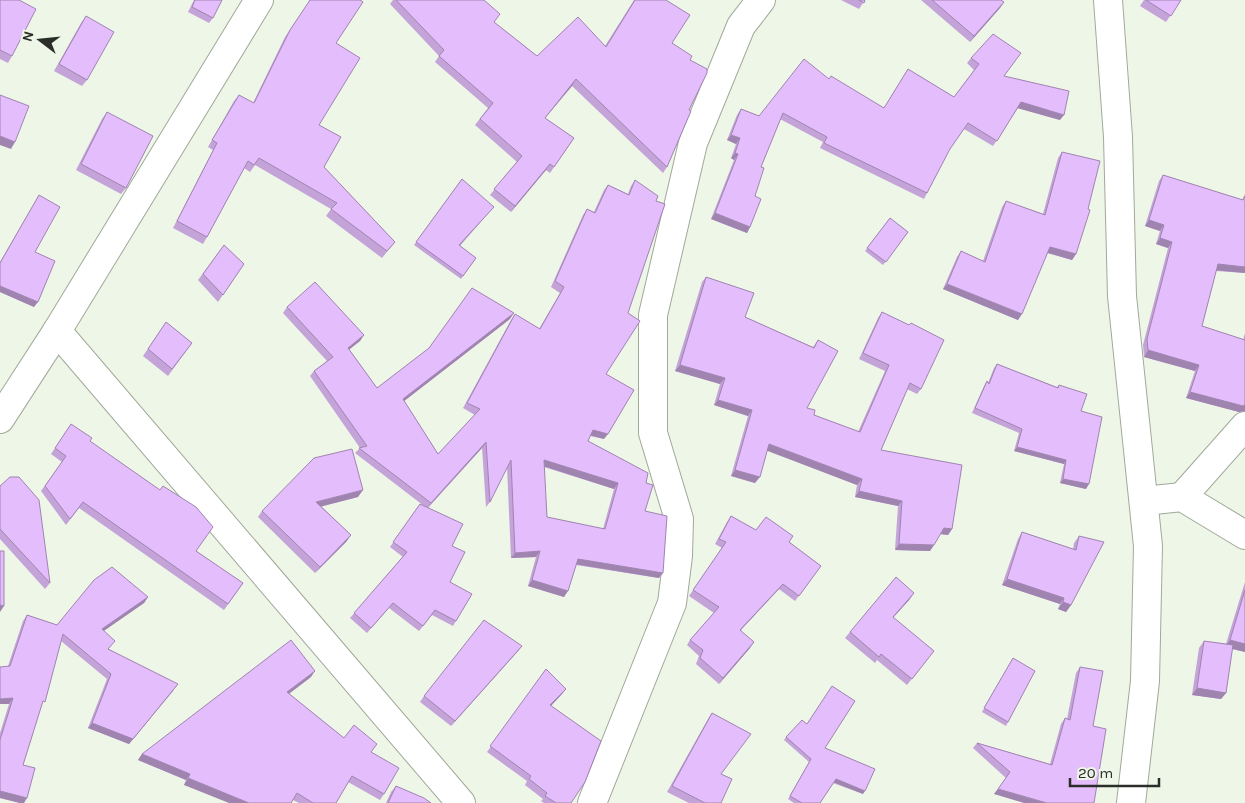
<svg xmlns="http://www.w3.org/2000/svg" width="1245" height="803" font-family="Karla,sans-serif">
<style>
.lines{fill:none;stroke-linecap:round;stroke-linejoin:round}
.minor-casing{stroke:#a1a99a;stroke-width:30}
.minor{stroke:#fff;stroke-width:28}
.wall{fill:#c4a3d9;fill-rule:evenodd}
.shaded-wall{fill:#a084b0}
.building{fill:#e4bdfc;stroke:#a084b0;fill-rule:evenodd}
</style>
<rect width="100%" height="100%" fill="#eef6e7"/>
<g class="lines">
<g class="minor-casing">
<g id="minor">
<polyline points="1108,0 1118,137 1122,296 1148,546 1145,681 1131,803"/>
<polyline points="57,331 461,803"/>
<polyline points="0,419 57,331 259,0"/>
<polyline points="1182,497 1245,426"/>
<polyline points="1144,501 1182,497 1245,535"/>
<polyline points="592,803 672,603 678,556 679,519 653,433 653,315 693,143 741,26 761,0"/>
</g>
</g>
<use href="#minor" class="minor"/>
</g>
<g class="wall">
<polygon points="0,0 12,56 8,63 0,59"/>
<polygon points="194,0 222,0 213,18 209,23 188,12"/>
<polygon points="310,0 336,43 319,125 324,167 395,242 382,258 326,216 331,209 255,165 250,172 244,168 207,237 203,244 173,228 213,150 208,147 234,101 239,95 253,103 285,37"/>
<polygon points="393,0 484,0 494,22 537,56 605,46 634,0 666,0 672,43 690,60 689,110 667,167 663,173 572,86 545,118 574,138 550,173 546,170 511,212 490,195 517,162 475,125 488,108 435,62 439,56 390,4"/>
<polygon points="841,0 865,0 859,9"/>
<polygon points="921,0 1001,0 1004,2 1000,8 970,42"/>
<polygon points="1144,0 1181,0 1166,22 1140,6"/>
<polygon points="86,16 87,80 82,86 54,71 81,23"/>
<polygon points="971,58 1004,76 1060,120 1018,108 993,146 964,129 949,149 924,199 820,148 823,142 780,119 761,167 755,196 750,227 747,233 711,219 734,160 731,158 736,144 727,140 737,115 741,109 759,116 829,79 884,108 908,69 954,97 974,70 967,63"/>
<polygon points="107,112 126,188 121,194 76,170 102,119"/>
<polygon points="1062,152 1076,254 1072,260 1047,253 1018,320 943,289 957,257 961,251 983,261 1002,207 1006,201 1043,214 1058,158"/>
<polygon points="1163,175 1242,200 1245,194 1245,273 1216,271 1202,326 1243,340 1245,333 1245,411 1239,412 1186,398 1195,371 1144,357 1143,345 1168,248 1156,244 1160,231 1145,226 1159,181"/>
<polygon points="462,179 491,210 460,246 476,258 461,279 414,245"/>
<path d="M 635,180 L 656,201 L 606,374 L 604,439 L 590,436 L 588,441 L 646,483 L 645,511 L 659,578 L 576,565 L 564,597 L 528,586 L 536,557 L 511,558 L 507,467 L 490,502 L 486,507 L 482,448 L 428,508 L 452,546 L 450,582 L 456,621 L 453,626 L 432,615 L 419,631 L 389,608 L 367,633 L 350,618 L 403,557 L 390,547 L 420,504 L 424,506 L 355,453 L 360,448 L 310,376 L 314,371 L 327,361 L 283,313 L 287,307 L 364,335 L 360,341 L 349,349 L 377,388 L 510,319 L 404,401 L 438,454 L 475,415 L 463,408 L 511,320 L 515,314 L 539,329 L 560,293 L 551,287 L 583,215 L 587,209 L 594,212 L 604,190 L 608,185 L 628,194 L 631,186 ZM 544,467 L 614,489 L 603,529 L 547,517 Z"/>
<polygon points="39,195 35,252 34,307 0,292 0,262"/>
<polygon points="890,218 908,232 883,265 865,251"/>
<polygon points="224,245 244,264 218,302 198,280"/>
<polygon points="706,277 745,317 813,347 818,340 807,408 814,415 858,432 885,371 859,359 878,318 882,312 909,325 911,323 921,389 917,394 907,389 881,450 952,529 948,535 940,534 930,551 895,550 898,506 855,497 857,485 767,450 755,483 731,476 748,416 714,405 720,384 675,371 702,282"/>
<polygon points="166,322 192,343 168,376 143,356"/>
<polygon points="997,364 1057,387 1059,385 1081,411 1086,489 1060,483 1064,464 1014,451 1019,433 972,413 984,386 987,381 988,383 994,368"/>
<polygon points="71,424 90,441 196,551 243,583 224,610 79,508 66,525 41,491 62,462 51,454"/>
<polygon points="0,486 50,583 45,589 0,539"/>
<polygon points="358,497 321,506 351,535 346,542 315,573 258,517 262,511"/>
<polygon points="731,516 756,530 789,542 821,566 795,601 779,589 741,630 750,648 719,684 696,664 699,656 687,645 690,640 714,613 689,596 722,548 715,544 727,522"/>
<polygon points="1022,532 1073,549 1074,543 1079,536 1071,605 1066,612 1058,609 1060,604 1002,585 1018,539"/>
<polygon points="1245,582 1245,652 1232,649 1226,693 1221,699 1192,695 1199,648 1204,641 1226,644"/>
<polygon points="148,597 144,603 103,631 109,649 174,690 129,744 88,728 107,679 61,641 23,765 24,803 20,803 0,798 0,733 9,704 8,666 23,621 27,615 57,625"/>
<polygon points="910,599 893,618 934,651 907,685 877,660 875,663 845,638 850,632"/>
<polygon points="522,646 518,651 451,726 420,702 424,696"/>
<polygon points="1013,658 1008,722 1006,726 982,712"/>
<polygon points="1080,667 1093,726 1094,803 994,794 1006,778 973,748 977,743 1050,764 1061,724 1065,718 1067,719 1076,673"/>
<polygon points="546,669 566,689 562,694 551,706 571,803 544,803 541,801 543,799 525,785 527,781 487,752"/>
<polygon points="311,677 289,694 344,738 371,752 384,794 380,800 348,782 336,803 299,803 293,800 184,785 186,780 138,760 142,754"/>
<polygon points="712,713 721,803 689,803 667,792 708,719"/>
<polygon points="786,737 825,748 863,794 833,783 820,803 794,803 788,799 809,762 784,740"/>
<polygon points="396,786 431,803 386,803 391,792"/>
</g>
<g class="shaded-wall">
<polygon points="1004,2 1000,8 970,42 974,36"/>
<polygon points="576,79 572,86 540,124 545,118"/>
<polygon points="1021,102 1064,115 1060,120 1017,108"/>
<polygon points="731,135 740,138 736,144 727,140"/>
<polygon points="0,136 15,142 11,149 0,145"/>
<polygon points="735,153 738,154 734,160 731,158"/>
<polygon points="550,164 546,170 511,212 515,206"/>
<polygon points="715,213 750,227 747,233 711,219"/>
<polygon points="1149,220 1164,225 1160,231 1145,226"/>
<polygon points="1160,238 1172,242 1168,248 1156,244"/>
<polygon points="1050,247 1076,254 1072,260 1045,252"/>
<polygon points="1218,264 1245,267 1245,273 1213,270"/>
<polygon points="947,284 1022,314 1018,320 943,289"/>
<polygon points="0,286 38,302 34,307 0,292"/>
<polygon points="514,313 510,319 399,405 403,399"/>
<polygon points="364,335 360,341 345,353 348,348"/>
<polygon points="1148,350 1199,365 1195,371 1144,357"/>
<polygon points="680,365 725,378 720,384 675,371"/>
<polygon points="1190,392 1245,405 1245,411 1239,412 1186,398"/>
<polygon points="718,400 752,410 748,416 714,405"/>
<polygon points="593,430 608,434 604,439 589,435"/>
<polygon points="486,442 482,448 427,508 431,503"/>
<polygon points="769,444 862,479 857,485 765,450"/>
<polygon points="1017,447 1066,460 1064,464 1014,451"/>
<polygon points="544,460 618,483 614,489 540,465"/>
<polygon points="735,470 760,477 755,483 731,476"/>
<polygon points="1063,479 1089,484 1086,489 1060,483"/>
<polygon points="363,490 358,497 312,509 316,502"/>
<polygon points="859,491 902,501 898,506 855,497"/>
<polygon points="944,528 952,529 948,535 940,534"/>
<polygon points="351,535 346,542 315,573 320,567"/>
<polygon points="899,544 934,545 930,551 895,550"/>
<polygon points="540,551 536,557 511,558 515,553"/>
<polygon points="578,559 663,573 659,578 574,564"/>
<polygon points="1007,579 1064,598 1060,604 1002,585"/>
<polygon points="532,580 568,591 564,597 528,586"/>
<polygon points="783,584 779,589 736,635 740,630"/>
<polygon points="914,593 910,599 888,623 893,617"/>
<polygon points="148,597 144,603 98,635 102,629"/>
<polygon points="1063,602 1071,605 1066,612 1058,609"/>
<polygon points="0,605 4,606 0,612"/>
<polygon points="1230,640 1245,644 1245,652 1225,647"/>
<polygon points="754,642 750,648 719,684 723,678"/>
<polygon points="522,646 518,651 451,726 455,721"/>
<polygon points="315,671 311,677 283,698 287,692"/>
<polygon points="178,684 129,744 88,728 92,723"/>
<polygon points="1197,688 1226,693 1221,699 1192,695"/>
<polygon points="566,689 562,694 546,711 550,705"/>
<polygon points="13,698 9,704 0,704 0,699"/>
<polygon points="142,754 190,774 186,780 138,760"/>
<polygon points="188,778 249,803 229,803 184,785"/>
<polygon points="836,779 865,791 863,794 833,782"/>
<polygon points="998,789 1047,803 1024,803 994,794"/>
<polygon points="0,791 27,798 24,803 20,803 0,798"/>
</g>
<g class="building">
<polygon points="0,0 19,0 36,9 12,56 0,50"/>
<polygon points="195,0 222,0 213,18 192,7"/>
<polygon points="310,0 360,0 363,2 336,43 360,58 319,125 341,137 324,167 395,242 387,251 331,209 337,203 259,158 254,165 248,161 207,237 177,221 217,143 212,140 239,95 254,103 290,30"/>
<polygon points="396,0 484,0 500,14 494,22 537,56 578,17 606,47 635,0 666,0 690,15 672,43 692,56 690,60 707,69 707,73 689,110 691,111 667,167 576,79 545,118 574,138 554,167 550,164 515,206 494,189 522,156 480,119 493,103 439,56 444,50"/>
<polygon points="859,0 865,0 864,3"/>
<polygon points="932,0 1001,0 1004,2 974,36"/>
<polygon points="1146,0 1181,0 1171,16"/>
<polygon points="86,16 114,32 87,80 59,64"/>
<polygon points="993,34 1021,53 1004,76 1069,91 1064,115 1021,102 997,141 968,123 950,149 927,193 824,143 827,137 783,113 761,167 764,168 755,196 761,199 750,227 715,213 738,154 735,153 740,138 731,135 741,109 759,116 804,59 829,79 831,76 884,108 908,69 954,97 979,64 971,58"/>
<polygon points="0,95 29,106 15,142 0,136"/>
<polygon points="107,112 153,136 126,188 81,164"/>
<polygon points="1062,152 1100,161 1088,209 1090,210 1076,254 1050,247 1022,314 947,284 961,251 985,262 1006,201 1045,215"/>
<polygon points="1163,175 1243,200 1245,196 1245,267 1218,264 1202,326 1245,340 1245,405 1243,406 1190,392 1199,365 1148,350 1147,339 1172,242 1160,238 1164,225 1149,220"/>
<polygon points="462,179 494,207 459,245 476,258 463,276 416,242"/>
<path d="M 635,180 L 658,196 L 656,201 L 665,204 L 628,313 L 640,321 L 606,374 L 634,390 L 608,434 L 593,430 L 588,441 L 648,473 L 646,483 L 653,485 L 645,511 L 667,516 L 663,573 L 578,559 L 568,591 L 532,580 L 540,551 L 515,553 L 511,460 L 490,502 L 486,442 L 431,503 L 359,448 L 367,446 L 314,371 L 333,357 L 287,307 L 315,282 L 364,335 L 348,348 L 377,388 L 429,348 L 472,288 L 514,313 L 403,399 L 438,454 L 480,409 L 467,403 L 515,314 L 540,329 L 564,287 L 555,281 L 587,209 L 595,213 L 608,185 L 629,195 ZM 544,460 L 618,483 L 605,529 L 547,517 Z"/>
<polygon points="39,195 60,207 35,252 55,261 38,302 0,286 0,263"/>
<polygon points="890,218 908,232 886,262 867,248"/>
<polygon points="224,245 244,264 223,295 203,274"/>
<polygon points="706,277 754,293 745,317 814,348 818,340 838,351 807,408 815,410 814,415 860,432 889,365 863,353 882,312 909,325 911,323 944,340 921,389 910,383 881,450 962,465 952,529 944,528 934,545 899,544 902,501 859,491 862,479 769,444 760,477 735,470 752,410 718,400 725,378 680,365"/>
<polygon points="166,322 192,343 172,369 148,349"/>
<polygon points="997,364 1058,388 1059,385 1087,394 1081,411 1102,417 1089,484 1063,479 1066,460 1017,447 1022,429 975,408 987,381 989,384"/>
<polygon points="71,424 92,438 90,441 160,490 163,486 196,507 213,527 196,551 243,583 228,604 83,502 70,519 45,486 66,456 55,448"/>
<polygon points="352,449 363,490 316,502 351,535 320,567 262,511 314,458"/>
<polygon points="10,477 19,477 39,500 50,583 0,529 0,486"/>
<polygon points="420,504 463,524 452,546 465,552 450,582 472,594 456,621 435,610 423,626 393,603 371,628 354,613 407,552 393,542"/>
<polygon points="731,516 756,530 766,517 793,536 789,542 821,566 799,596 783,584 740,630 754,642 723,678 700,658 703,650 690,640 719,607 693,590 726,542 719,539"/>
<polygon points="1022,532 1076,550 1079,536 1104,542 1071,605 1063,602 1064,598 1007,579"/>
<polygon points="0,551 4,551 4,606 0,605"/>
<polygon points="112,567 148,597 102,629 115,641 108,649 178,684 133,739 92,723 111,674 63,634 45,702 43,701 23,765 35,768 27,798 0,791 0,740 13,698 0,699 0,667 10,666 27,615 57,625 94,580"/>
<polygon points="896,577 914,593 893,617 934,651 912,679 881,654 879,657 850,632"/>
<polygon points="1245,590 1245,644 1230,640"/>
<polygon points="484,620 522,646 455,721 424,696"/>
<polygon points="291,640 315,671 287,692 344,738 354,725 377,744 371,752 399,768 384,794 352,776 336,803 313,803 297,793 291,803 249,803 188,778 190,774 142,754"/>
<polygon points="1204,641 1233,645 1226,693 1197,688"/>
<polygon points="1013,658 1035,671 1008,722 984,708"/>
<polygon points="1080,667 1103,671 1093,726 1106,729 1094,803 1047,803 998,789 1010,772 977,743 1052,765 1065,718 1070,720"/>
<polygon points="546,669 566,689 550,705 601,741 585,782 571,803 556,803 545,796 547,793 529,779 531,776 490,746"/>
<polygon points="832,686 855,701 825,748 875,769 865,791 836,779 820,803 802,803 790,796 811,759 786,737 802,720 807,724"/>
<polygon points="712,713 751,734 721,774 732,779 721,803 705,803 672,786"/>
<polygon points="396,786 424,798 431,803 388,803"/>
</g>
<g transform="translate(40 40) rotate(286)" stroke="#eef6e7" stroke-width="4" paint-order="stroke">
<path d="M0-4L9 19L0 12L-9 19Z" fill="#2a2d28"/>
<text y="-8" font-size="14" font-weight="bold" text-anchor="middle" fill="#2a2d28">N</text>
</g>
<path d="M1070 778v8h89v-8" fill="none" stroke="#2a2d28" stroke-width="2.5"/>
<text x="1078" y="778" font-size="15" fill="#2a2d28" stroke="#eef6e7" stroke-width="4" paint-order="stroke">20 m</text>
</svg>
